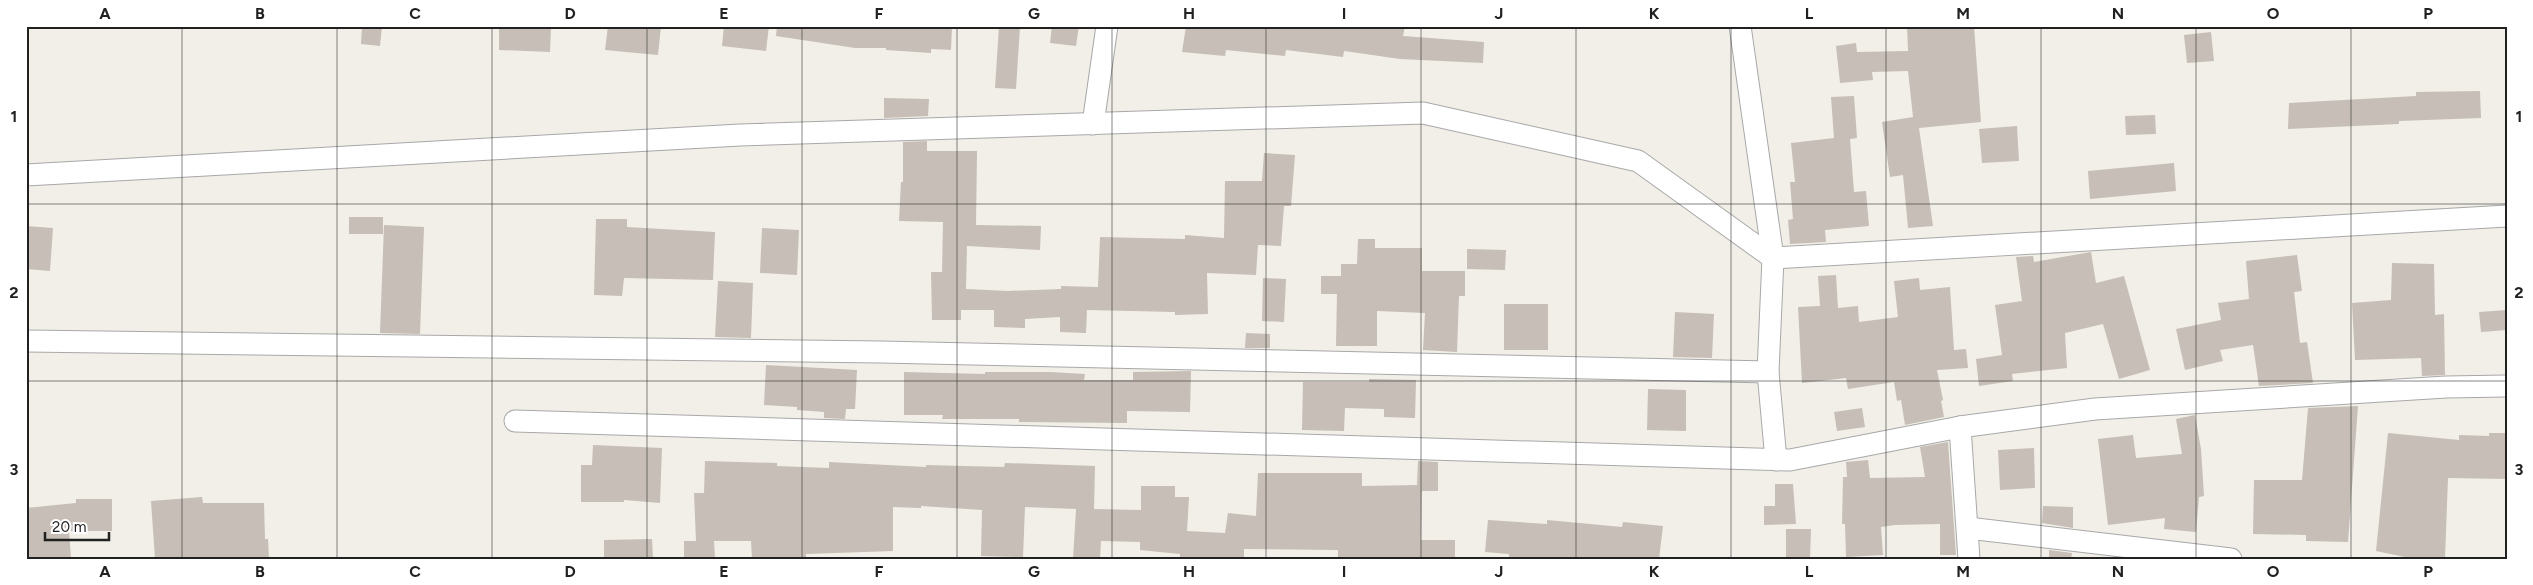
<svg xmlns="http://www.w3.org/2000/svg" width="2533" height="585" font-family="Figtree,sans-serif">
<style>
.building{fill:#c6beb7}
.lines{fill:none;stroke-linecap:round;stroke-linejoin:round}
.minor-casing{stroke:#a8a8a8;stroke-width:23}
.minor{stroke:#fff;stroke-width:21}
.grid{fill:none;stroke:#212121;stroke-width:1;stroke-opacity:0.55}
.neatline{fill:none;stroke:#212121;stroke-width:2}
.grid-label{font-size:16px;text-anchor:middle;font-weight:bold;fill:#212121}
</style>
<rect width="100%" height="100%" fill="#f1efe8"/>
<g class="building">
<polygon points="362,26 382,26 380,46 361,44"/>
<polygon points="499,26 551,27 550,52 499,50"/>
<polygon points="608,26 661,26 658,55 605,50"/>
<polygon points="724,26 769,26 766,51 722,46"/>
<polygon points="777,26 952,26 951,50 931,49 931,53 886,50 886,48 855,48 776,36"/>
<polygon points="999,26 1020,26 1016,89 995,88"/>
<polygon points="1052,26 1079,26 1076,46 1050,43"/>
<polygon points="1186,26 1405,26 1403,36 1484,42 1483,63 1400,59 1344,51 1343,57 1286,50 1285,56 1226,50 1225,56 1182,52"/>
<polygon points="1907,26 1974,26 1981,122 1919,128 1933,226 1908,228 1903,175 1890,177 1882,122 1913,117 1908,71 1872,72 1873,80 1840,83 1836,46 1856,43 1857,52 1908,51"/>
<polygon points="2211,32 2214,61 2187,63 2184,35"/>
<polygon points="2480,91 2481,118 2399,121 2399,124 2288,129 2289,103 2416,96 2416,92"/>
<polygon points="1854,96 1857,138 1850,139 1854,192 1866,191 1869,226 1825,230 1826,242 1790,244 1788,220 1793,219 1790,182 1795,182 1791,143 1834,138 1831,97"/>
<polygon points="884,98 929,99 928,116 884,118"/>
<polygon points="2155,115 2156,134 2126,135 2125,116"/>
<polygon points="2017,126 2019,161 1982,163 1979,129"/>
<polygon points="927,141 927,151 977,151 976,225 1041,226 1040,250 967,246 966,289 1008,291 1061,289 1061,286 1098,287 1100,237 1185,239 1185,235 1224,238 1225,181 1262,181 1264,153 1295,155 1291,206 1284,206 1281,246 1258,245 1256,275 1207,273 1208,314 1175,315 1175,312 1087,310 1086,333 1060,332 1060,317 1025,319 1025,328 994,327 994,310 961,310 961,320 932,320 931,272 942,272 943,222 899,221 901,182 903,182 903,142"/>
<polygon points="2174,163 2176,191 2090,199 2088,171"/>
<rect x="349" y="217" width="34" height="17"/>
<polygon points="596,219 627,219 627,227 715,232 713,280 624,278 622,296 594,295"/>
<polygon points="384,225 424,227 420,334 380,333"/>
<polygon points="26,226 53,228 50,271 26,269"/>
<polygon points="762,228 799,230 797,275 760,273"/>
<polygon points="1358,239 1375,239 1375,248 1422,248 1422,271 1465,271 1465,296 1459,296 1457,352 1423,350 1425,313 1377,311 1377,346 1336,346 1337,294 1321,294 1321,276 1341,276 1341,264 1357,264"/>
<polygon points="1467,249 1506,250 1505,270 1467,269"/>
<polygon points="2091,252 2096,283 2124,276 2150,370 2119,379 2103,324 2065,333 2067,368 2012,374 2013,381 1979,386 1976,359 2002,355 1995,305 2022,301 2016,257 2033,256 2034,262"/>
<polygon points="2297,255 2302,291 2294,292 2300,343 2307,342 2313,383 2259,386 2253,345 2220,350 2223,361 2185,370 2176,329 2221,320 2218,303 2249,299 2246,261"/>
<polygon points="2392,263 2434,264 2435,315 2444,314 2445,375 2422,376 2421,358 2355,360 2352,303 2391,300"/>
<polygon points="1836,275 1838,308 1858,306 1859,322 1898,317 1894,281 1919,278 1920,290 1950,287 1954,350 1966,349 1968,368 1937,370 1943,400 1941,401 1944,417 1905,425 1901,400 1897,401 1894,382 1848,389 1846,378 1802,383 1798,307 1820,306 1818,276"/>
<polygon points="1263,278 1286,279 1284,322 1262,321"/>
<polygon points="718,281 753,283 751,338 715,337"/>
<rect x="1504" y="304" width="44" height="46"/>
<polygon points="2507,310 2507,330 2481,332 2479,312"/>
<polygon points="1675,312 1714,314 1712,358 1673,357"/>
<polygon points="1246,333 1270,334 1270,348 1245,348"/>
<polygon points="766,365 857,370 855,409 846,409 845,419 824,418 824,412 797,410 797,407 764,405"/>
<polygon points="1191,371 1190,412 1127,411 1127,423 1019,422 1019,419 942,419 943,415 904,415 904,372 985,374 985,372 1050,372 1085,374 1084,380 1133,380 1133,372"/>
<polygon points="1369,379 1416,380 1415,418 1384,417 1384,409 1345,408 1344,431 1302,430 1303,382 1369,382"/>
<polygon points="1648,389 1686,390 1686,431 1647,430"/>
<polygon points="2358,406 2348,542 2306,541 2306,535 2253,534 2254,480 2302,480 2308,408"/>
<polygon points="1862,408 1865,427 1837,431 1834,412"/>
<polygon points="2195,415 2201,449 2204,496 2199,497 2196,532 2164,529 2165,518 2108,525 2098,439 2133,435 2136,458 2182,454 2176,419"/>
<polygon points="2388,433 2459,440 2459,435 2489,436 2489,433 2507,433 2507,479 2448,478 2445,558 2405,557 2376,551"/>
<polygon points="1948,442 1956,555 1940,555 1940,524 1895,525 1881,527 1883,555 1846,557 1845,524 1842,524 1843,477 1847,477 1846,462 1868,460 1870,478 1925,477 1920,447"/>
<polygon points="593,445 662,448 660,503 624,500 624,502 581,502 581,465 592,465"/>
<polygon points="2034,448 2035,488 2000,490 1998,450"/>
<polygon points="705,461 777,463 777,466 829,468 829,462 926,467 926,465 1004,467 1005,463 1095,466 1094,509 1141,510 1141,486 1175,486 1175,497 1189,497 1187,531 1225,533 1228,513 1256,516 1258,473 1362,473 1362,486 1417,485 1418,461 1438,462 1438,491 1422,491 1421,540 1455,540 1455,559 1338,558 1338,550 1244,549 1244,559 1180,559 1180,554 1140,550 1140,542 1101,541 1100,559 1073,559 1076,509 1025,507 1023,557 981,556 982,510 921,506 921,508 893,507 893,551 806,554 806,559 752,559 751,541 714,541 715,559 684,559 684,541 696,541 694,493 704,493"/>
<polygon points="1775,484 1793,484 1796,524 1764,525 1764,506 1775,506"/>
<polygon points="202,497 203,503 264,503 265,539 268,539 269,559 155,559 151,501"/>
<polygon points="76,499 112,499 112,531 69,531 71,558 26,559 26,508 76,503"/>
<polygon points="2043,506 2073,507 2073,528 2042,523"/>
<polygon points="1488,520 1547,524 1547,520 1622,527 1623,522 1663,526 1659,559 1509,559 1509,554 1485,552"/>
<polygon points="1786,529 1811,529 1810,559 1786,559"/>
<polygon points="652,539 653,559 604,559 604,540"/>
<polygon points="2049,550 2072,553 2071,559 2049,559"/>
</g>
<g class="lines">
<g class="minor-casing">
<g id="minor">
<polyline points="1740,26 1773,258 1768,372 1776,460"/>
<polyline points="1093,124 1107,26"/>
<polyline points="26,175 740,135 1423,113 1638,161 1773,258 2507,216"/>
<polyline points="26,341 881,352 1768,372"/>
<polyline points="515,421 1790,460 1960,427 2095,409 2446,387 2507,386"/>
<polyline points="1960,427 1969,559"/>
<polyline points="1968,528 2231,559"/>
</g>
</g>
<use href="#minor" class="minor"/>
</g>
<path class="grid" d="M 182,26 L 182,559M 337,26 L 337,559M 492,26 L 492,559M 647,26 L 647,559M 802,26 L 802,559M 957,26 L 957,559M 1112,26 L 1112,559M 1266,26 L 1266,559M 1421,26 L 1421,559M 1576,26 L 1576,559M 1731,26 L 1731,559M 1886,26 L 1886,559M 2041,26 L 2041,559M 2196,26 L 2196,559M 2351,26 L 2351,559M 26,204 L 2507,204M 26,381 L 2507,381"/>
<rect width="2533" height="585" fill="none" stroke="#ffffff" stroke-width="55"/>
<path d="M45 532v8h64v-8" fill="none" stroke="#212121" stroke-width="2.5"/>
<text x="52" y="532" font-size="15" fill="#212121" stroke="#ffffff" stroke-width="4" paint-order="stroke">20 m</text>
<rect x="28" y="28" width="2478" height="530" class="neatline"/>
<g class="grid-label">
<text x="105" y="19">A</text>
<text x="260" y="19">B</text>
<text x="415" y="19">C</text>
<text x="570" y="19">D</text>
<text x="724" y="19">E</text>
<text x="879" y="19">F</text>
<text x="1034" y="19">G</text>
<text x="1189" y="19">H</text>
<text x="1344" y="19">I</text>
<text x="1499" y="19">J</text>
<text x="1654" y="19">K</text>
<text x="1809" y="19">L</text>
<text x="1963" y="19">M</text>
<text x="2118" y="19">N</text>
<text x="2273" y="19">O</text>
<text x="2428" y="19">P</text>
<text x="14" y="122">1</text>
<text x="2519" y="122">1</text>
<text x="14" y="298">2</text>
<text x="2519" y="298">2</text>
<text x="14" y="475">3</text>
<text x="2519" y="475">3</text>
<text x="105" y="577">A</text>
<text x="260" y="577">B</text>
<text x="415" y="577">C</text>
<text x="570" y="577">D</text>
<text x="724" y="577">E</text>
<text x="879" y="577">F</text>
<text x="1034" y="577">G</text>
<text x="1189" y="577">H</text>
<text x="1344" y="577">I</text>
<text x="1499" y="577">J</text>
<text x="1654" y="577">K</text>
<text x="1809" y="577">L</text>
<text x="1963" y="577">M</text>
<text x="2118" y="577">N</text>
<text x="2273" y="577">O</text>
<text x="2428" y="577">P</text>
</g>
</svg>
